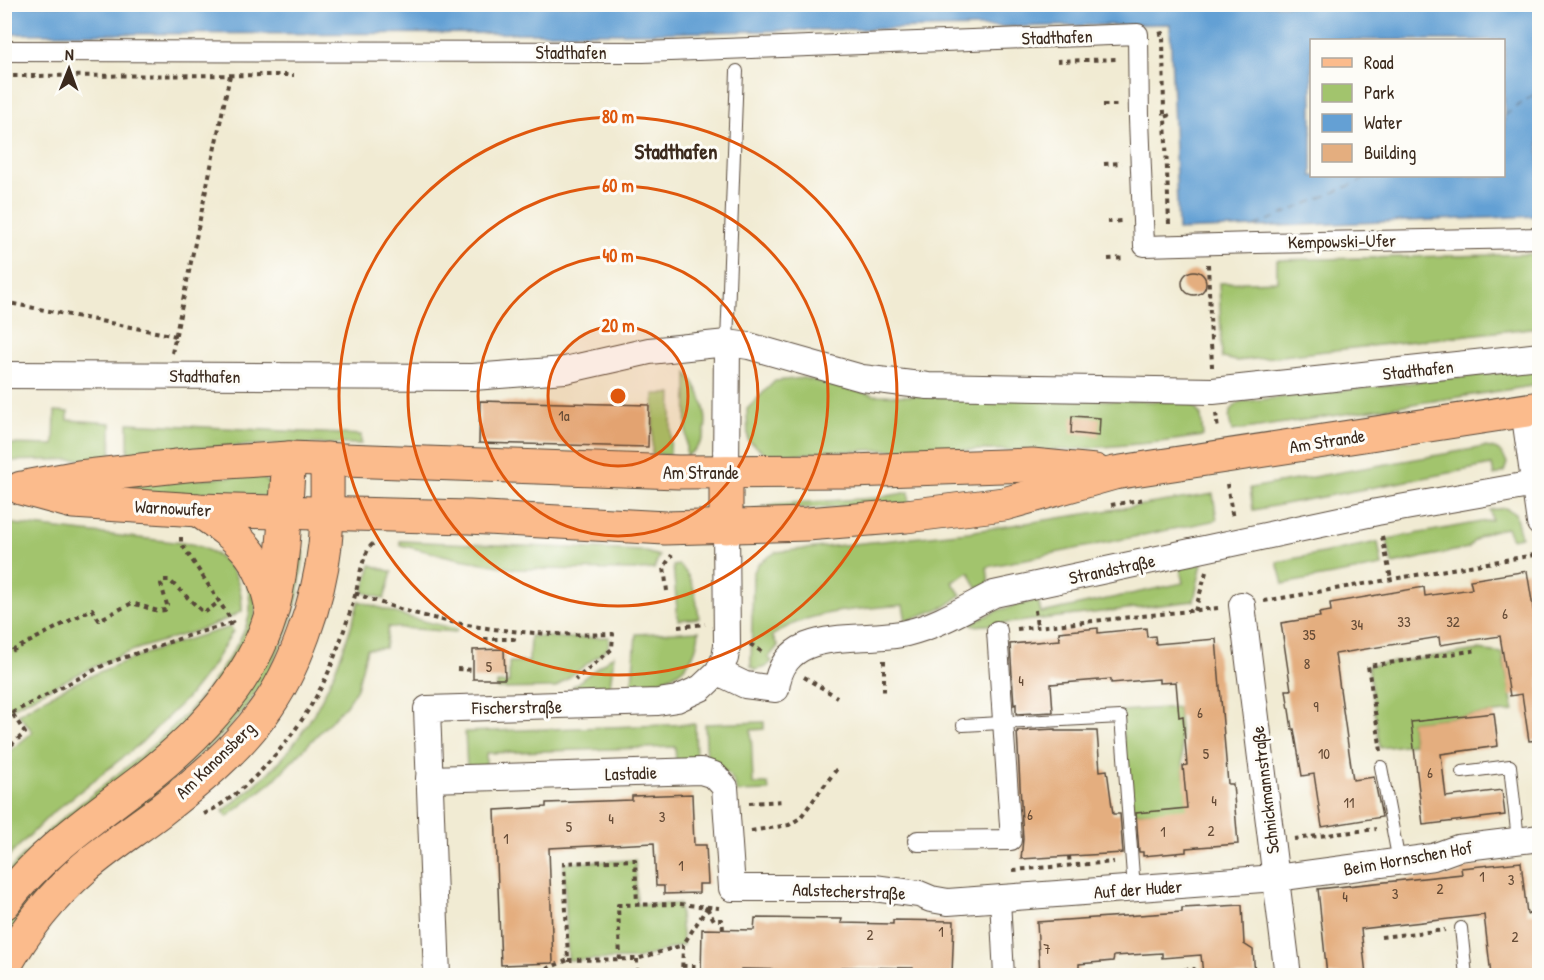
<svg xmlns="http://www.w3.org/2000/svg" width="1544" height="980" font-family="'Patrick Hand',sans-serif">
<style>
.green{fill:#a2c46d;stroke:#6e7746;stroke-width:1.5}
.water{fill:#64a0d4;stroke:#506579;stroke-width:1.5;fill-rule:evenodd}
.lines{fill:none;stroke-linecap:round;stroke-linejoin:round}
.ferry{stroke:#4b5967;stroke-width:1.5;stroke-dasharray:8 6;stroke-linecap:butt}
.building{fill:#e4ae7f}
.service-casing{stroke:#564739;stroke-width:14}
.pedestrian-casing{stroke:#564739;stroke-width:22}
.minor-casing{stroke:#564739;stroke-width:28}
.primary-casing{stroke:#564739;stroke-width:35}
.path{stroke:#564739;stroke-width:4;stroke-dasharray:4.5 4.5;stroke-linecap:butt}
.service{stroke:#fff;stroke-width:12}
.pedestrian{stroke:#fff;stroke-width:20}
.minor{stroke:#fff;stroke-width:26}
.primary{stroke:#fbbb8c;stroke-width:33}
.ring{fill:none;stroke:#df570d;stroke-width:3}
.labels{text-anchor:middle;dominant-baseline:central;stroke-width:6;stroke-linejoin:round;paint-order:stroke}
.number-label{font-size:15px;fill:#654b36}
.street-label{font-size:18px;fill:#3b2a1e;stroke:#fdfcf7}
.quarter-label{font-size:21px;font-weight:bold;fill:#3b2a1e;stroke:#fdfcf7}
.centre{fill:#df570d;stroke:#fdfcf7;stroke-width:3}
.ring-label{font-size:18px;text-anchor:middle;font-weight:bold;fill:#df570d;stroke:#fdfcf7;stroke-width:6;stroke-linejoin:round;paint-order:stroke}
</style>
<rect width="100%" height="100%" fill="#fdfcf7"/>
<filter id="ink" filterUnits="userSpaceOnUse"><feTurbulence type="fractalNoise" baseFrequency=".0167" numOctaves="2"/><feDisplacementMap in="SourceGraphic" scale="12" xChannelSelector="R" yChannelSelector="G"/><feConvolveMatrix kernelMatrix="1 2 1 2 8 2 1 2 1" color-interpolation-filters="sRGB"/></filter>
<filter id="wash" filterUnits="userSpaceOnUse"><feTurbulence type="fractalNoise" baseFrequency=".008" numOctaves="4" result="noise"/><feDisplacementMap in="SourceGraphic" scale="24" xChannelSelector="R" yChannelSelector="G"/><feGaussianBlur stdDeviation="1.35" result="paint"/><feColorMatrix in="noise" values="0 0 0 0 0 0 0 0 0 0 0 0 0 0 0 0 0 1.4 0 .05"/><feComposite in="paint" operator="in"/></filter>
<g filter="url(#wash)">
<rect width="100%" height="100%" fill="#f1ebd3"/>
<g class="green">
<polygon points="1539,254 1539,327 1237,361 1222,358 1219,283 1277,281 1277,260"/>
<path d="M 1539,368 L 1539,385 L 1232,431 C 1228,417 1227,411 1240,402 Z"/>
<path d="M 687,373 C 706,397 718,438 686,456 Z"/>
<polygon points="803,378 874,395 1191,402 1201,416 1203,436 1160,442 1069,450 872,450 781,455 766,454 748,440 747,409 775,381"/>
<polygon points="654,394 672,394 670,455 652,454"/>
<polygon points="55,411 68,412 68,420 111,423 111,457 90,459 5,461 5,444 54,445"/>
<path d="M 128,423 L 361,435 L 361,444 C 280,443 208,445 128,455 Z"/>
<path d="M 1484,447 C 1497,448 1502,451 1507,463 L 1504,472 L 1494,476 L 1492,465 L 1253,510 L 1250,488 Z"/>
<path d="M 257,475 C 267,479 273,485 274,497 L 120,492 L 121,484 Z"/>
<polygon points="909,492 909,504 753,510 775,504 876,498"/>
<path d="M 1213,494 L 1217,520 L 987,567 L 989,584 L 977,588 L 969,572 L 952,582 L 961,595 L 946,606 L 906,621 L 903,605 C 857,610 810,609 772,636 L 778,646 L 768,658 L 772,661 L 766,667 L 755,670 L 751,666 L 753,574 L 758,564 L 776,552 L 968,532 Z"/>
<path d="M 1505,508 L 1515,513 L 1521,537 L 1512,539 L 1507,528 C 1490,530 1478,534 1468,548 L 1392,564 L 1387,539 L 1492,520 L 1490,510 Z"/>
<path d="M 5,523 L 192,544 C 227,555 242,573 242,611 C 208,631 166,638 129,652 C 86,669 45,690 5,712 Z"/>
<polygon points="400,541 643,551 659,556 654,569 640,570 515,569 455,558 400,545"/>
<polygon points="1378,542 1382,566 1283,584 1277,562"/>
<polygon points="295,552 304,552 298,596 287,633 268,674 244,709 229,728 149,802 5,944 5,926 16,910 73,850 177,767"/>
<polygon points="1202,563 1194,601 1000,624 973,626 971,623 999,610 1038,600 1041,613 1183,583 1180,568"/>
<polygon points="371,565 392,572 384,599 363,592"/>
<path d="M 679,565 C 695,579 696,598 699,618 L 678,620 L 673,566 Z"/>
<path d="M 245,574 L 256,589 L 255,626 L 200,711 L 5,887 L 5,876 L 9,870 C 25,854 41,837 58,822 C 120,770 188,727 230,656 C 239,642 248,627 250,610 C 251,598 248,586 245,574 Z"/>
<path d="M 359,601 L 411,618 L 457,629 L 456,632 L 388,627 L 385,648 L 367,649 L 357,688 L 346,705 L 272,782 L 227,817 L 223,811 C 242,796 262,780 279,762 C 320,716 342,659 359,601 Z"/>
<path d="M 231,627 L 233,631 L 212,666 L 187,698 L 141,743 L 50,815 L 5,860 L 5,755 L 33,732 L 18,714 C 84,673 156,647 231,627 Z"/>
<path d="M 699,631 C 696,671 669,683 632,684 L 636,634 Z"/>
<polygon points="530,636 569,638 609,637 608,648 555,688 497,689 497,683 509,683 509,662 529,662"/>
<polygon points="1478,650 1502,653 1514,711 1411,722 1413,744 1380,748 1368,666"/>
<polygon points="614,655 610,686 572,687"/>
<polygon points="1178,707 1184,775 1196,816 1149,812 1128,813 1121,711"/>
<path d="M 764,722 L 764,729 L 751,730 L 753,784 L 768,784 L 769,791 L 737,792 C 733,773 724,769 707,762 L 705,724 Z"/>
<polygon points="695,724 696,763 676,763 675,747 486,753 486,770 467,768 465,732"/>
<polygon points="635,860 637,904 679,904 683,945 637,959 568,960 564,863"/>
</g>
<path class="water" d="M 4,5 L 1539,5 L 1539,216 L 1178,230 L 1170,24 L 646,33 L 5,34 ZM 1312,40 L 1504,40 L 1504,176 L 1312,176 Z"/>
<g class="lines">
<g class="ferry">
<polyline points="1504,116 1540,90"/>
<polyline points="1255,226 1372,176"/>
</g>
</g>
<g id="blocks">
<g class="building">
<circle cx="1194" cy="283" r="12"/>
<polygon points="480,401 649,405 648,447 479,443"/>
<polygon points="1072,416 1100,418 1099,436 1071,433"/>
<polygon points="1527,571 1539,644 1539,740 1529,741 1522,694 1510,696 1500,636 1440,645 1439,637 1335,654 1353,780 1374,777 1382,817 1322,827 1314,774 1302,776 1294,729 1292,729 1286,690 1291,690 1281,623 1320,617 1319,613 1331,611 1330,603 1424,587 1425,596 1472,589 1470,580"/>
<polygon points="1098,628 1098,633 1146,628 1147,637 1155,636 1156,644 1216,639 1228,784 1233,784 1238,844 1186,848 1186,852 1143,856 1143,852 1139,852 1136,813 1187,808 1183,766 1187,765 1183,716 1179,717 1176,682 1159,683 1159,679 1111,683 1111,679 1051,684 1053,712 1016,714 1016,704 1014,705 1010,644 1060,640 1059,632"/>
<polygon points="504,649 505,679 473,679 473,650"/>
<polygon points="1494,713 1498,746 1441,754 1446,797 1502,790 1505,815 1423,825 1411,722"/>
<polygon points="1055,729 1055,731 1097,731 1100,771 1107,770 1113,814 1120,814 1123,853 1021,859 1023,839 1017,731"/>
<polygon points="692,794 694,845 706,845 708,884 699,884 699,893 664,894 664,886 656,886 654,843 549,848 553,963 501,965 495,810 546,807 546,803 632,800 632,796"/>
<polygon points="1521,862 1527,914 1535,913 1539,975 1491,975 1484,915 1361,929 1366,975 1327,975 1318,889 1462,874 1461,868"/>
<polygon points="1242,905 1244,944 1253,950 1255,975 1203,975 1201,955 1162,958 1162,953 1114,956 1113,961 1079,964 1079,975 1040,975 1037,922 1182,912 1182,908"/>
<polygon points="755,918 842,919 841,923 893,924 893,920 954,921 952,975 913,975 913,968 841,967 840,971 741,969 740,975 701,975 702,929 754,930"/>
</g>
</g>
</g>
<g filter="url(#ink)">
<use href="#blocks" fill-opacity="0" stroke="#564739" stroke-width="1.5"/>
<g class="lines">
<g class="service-casing">
<g id="service">
<polyline points="727,343 737,71"/>
<polyline points="963,725 1121,717 1134,889"/>
<polyline points="1381,767 1399,862"/>
<polyline points="1462,772 1510,766 1518,840"/>
<polyline points="1461,928 1466,976"/>
</g>
</g>
<g class="pedestrian-casing">
<g id="pedestrian">
<polyline points="4,51 643,52 1138,34 1139,119 1144,246 1256,243 1540,238"/>
<polyline points="918,841 1011,840 997,631"/>
<polyline points="1000,899 1004,976"/>
</g>
</g>
<g class="minor-casing">
<g id="minor">
<polyline points="4,375 473,377 565,370 649,351 727,343 749,346 862,378 928,386 1213,391 1540,356"/>
<polyline points="1524,410 1540,523"/>
<polyline points="726,472 727,343"/>
<polyline points="1242,605 1288,976"/>
<path d="M 718,672 L 745,685 L 776,689 C 784,623 859,644 906,633 C 937,626 966,608 994,594 L 1377,512 L 1540,483"/>
<polyline points="429,779 701,771 714,775 725,787 732,888 874,888 919,894 931,899 948,902 1276,878 1433,857 1458,848 1540,838"/>
<polyline points="437,976 427,709 658,702 677,699 701,688 718,672 725,658 727,646 726,527"/>
</g>
</g>
<g class="primary-casing">
<g id="primary">
<polyline points="30,486 79,477 195,464 289,458 678,472 851,471 1032,465 1095,471"/>
<polyline points="21,488 73,502 198,510 469,517 665,528 807,524 906,516 1004,504 1114,473 1540,408"/>
<path d="M 198,510 C 240,539 260,553 271,604"/>
<polyline points="726,527 726,472"/>
<path d="M 4,903 C 41,852 95,817 144,779 C 199,736 255,678 273,607 C 285,559 285,508 289,458"/>
<path d="M 4,967 C 25,930 52,896 84,868 C 108,847 135,830 160,811 C 196,783 235,751 262,714 C 295,671 319,599 325,545 C 328,516 327,488 327,459"/>
</g>
</g>
<g class="path">
<polyline points="1159,34 1163,33 1164,117"/>
<polyline points="1057,61 1118,59"/>
<polyline points="4,76 294,75"/>
<polyline points="1103,105 1120,105"/>
<polyline points="1104,164 1122,163"/>
<polyline points="1107,222 1122,221"/>
<polyline points="1169,224 1165,117 1173,114"/>
<polyline points="1108,259 1125,258"/>
<polyline points="1208,264 1212,367"/>
<polyline points="4,302 176,336"/>
<polyline points="172,353 230,75"/>
<polyline points="1216,413 1218,430"/>
<polyline points="1227,484 1233,519"/>
<polyline points="1111,505 1145,499"/>
<polyline points="1382,536 1391,579"/>
<polyline points="181,537 181,543 233,623"/>
<polyline points="667,591 664,567 672,555"/>
<path d="M 355,593 C 438,627 525,637 613,634 L 612,649 L 575,680"/>
<polyline points="1264,601 1540,554"/>
<polyline points="1035,610 1037,627"/>
<polyline points="1195,611 1206,572"/>
<polyline points="678,627 705,624"/>
<polyline points="1017,629 1218,608"/>
<polyline points="484,639 514,639 514,631"/>
<polyline points="750,644 764,653"/>
<polyline points="4,655 92,609 99,620 132,603 158,611 165,610 167,605 161,584 164,580 169,580 204,613 219,602"/>
<polyline points="884,660 884,696"/>
<polyline points="457,669 473,670"/>
<polyline points="804,677 837,697"/>
<polyline points="4,717 108,663 193,634 233,623"/>
<polyline points="4,751 25,733 12,713"/>
<polyline points="1381,751 1368,666 1478,650"/>
<polyline points="749,803 784,801"/>
<path d="M 204,814 C 256,789 309,720 331,666 C 340,642 349,617 356,592 C 359,579 361,565 367,552 C 369,547 371,545 376,542"/>
<polyline points="751,831 789,825 800,818 839,766"/>
<polyline points="1294,839 1376,829"/>
<polyline points="1069,856 1070,866"/>
<polyline points="1013,870 1114,862"/>
<polyline points="707,908 714,920 722,920 723,929"/>
<polyline points="1381,937 1445,930"/>
<polyline points="637,959 637,976"/>
<polyline points="568,960 637,959 683,945"/>
<polyline points="620,960 618,905 679,904 719,908"/>
<polyline points="682,966 702,966"/>
<polyline points="541,976 546,969 568,960 564,863 635,860 637,904"/>
<polyline points="682,976 683,945 708,906"/>
<polyline points="1103,976 1194,969 1194,976"/>
</g>
<use href="#service" class="service"/>
<use href="#pedestrian" class="pedestrian"/>
<use href="#minor" class="minor"/>
<use href="#primary" class="primary"/>
</g>
</g>
<circle cx="618" cy="396" r="70" fill="#df570d" fill-opacity=".12"/>
<g class="ring">
<circle cx="618" cy="396" r="70"/>
<circle cx="618" cy="396" r="140"/>
<circle cx="618" cy="396" r="210"/>
<circle cx="618" cy="396" r="279"/>
</g>
<g class="labels">
<g class="number-label">
<text x="564" y="415">1a</text>
<text x="1505" y="613">6</text>
<text x="1404" y="621">33</text>
<text x="1453" y="621">32</text>
<text x="1357" y="624">34</text>
<text x="1309" y="634">35</text>
<text x="1307" y="663">8</text>
<text x="489" y="666">5</text>
<text x="1021" y="680">4</text>
<text x="1316" y="706">9</text>
<text x="1200" y="712">6</text>
<text x="1206" y="753">5</text>
<text x="1324" y="753">10</text>
<text x="1430" y="772">6</text>
<text x="1214" y="800">4</text>
<text x="1349" y="802">11</text>
<text x="1030" y="814">6</text>
<text x="662" y="816">3</text>
<text x="611" y="818">4</text>
<text x="569" y="826">5</text>
<text x="1211" y="830">2</text>
<text x="1163" y="831">1</text>
<text x="506" y="838">1</text>
<text x="681" y="865">1</text>
<text x="1482" y="876">1</text>
<text x="1511" y="879">3</text>
<text x="1440" y="888">2</text>
<text x="1395" y="893">3</text>
<text x="1345" y="896">4</text>
<text x="941" y="931">1</text>
<text x="870" y="934">2</text>
<text x="1515" y="936">2</text>
<text x="1047" y="948">7</text>
</g>
<g class="street-label">
<text transform="translate(1057 37) rotate(-2)">Stadthafen</text>
<text x="571" y="52">Stadthafen</text>
<text transform="translate(1342 241) rotate(-1)">Kempowski-Ufer</text>
<text transform="translate(1418 370) rotate(-6)">Stadthafen</text>
<text transform="translate(205 376) rotate(1)">Stadthafen</text>
<text transform="translate(1327 441) rotate(-9)">Am Strande</text>
<text x="701" y="472">Am Strande</text>
<text transform="translate(173 508) rotate(3)">Warnowufer</text>
<text transform="translate(1112 569) rotate(-12)">Strandstraße</text>
<text transform="translate(517 707) rotate(-1)">Fischerstraße</text>
<text transform="translate(215 760) rotate(-44)">Am Kanonsberg</text>
<text transform="translate(631 773) rotate(-2)">Lastadie</text>
<text transform="translate(1265 790) rotate(-97)">Schnickmannstraße</text>
<text transform="translate(1408 858) rotate(-10)">Beim Hornschen Hof</text>
<text transform="translate(1138 889) rotate(-4)">Auf der Huder</text>
<text transform="translate(849 891) rotate(2)">Aalstecherstraße</text>
</g>
<g class="quarter-label">
<text x="676" y="151">Stadthafen</text>
</g>
</g>
<circle cx="618" cy="396" r="9" class="centre"/>
<g class="ring-label">
<text x="618" y="123">80 m</text>
<text x="618" y="192">60 m</text>
<text x="618" y="262">40 m</text>
<text x="618" y="332">20 m</text>
</g>
<rect width="1544" height="980" fill="none" stroke="#fdfcf7" stroke-width="24"/>
<rect x="1310" y="39" width="195" height="138" fill="#fdfcf7" stroke="#afa8a0" stroke-width="1.5"/>
<rect x="1322" y="58" width="30" height="9" fill="#fbbb8c" stroke="#afa8a0" stroke-width="1.5"/>
<text x="1364" y="69" font-size="18" fill="#3b2a1e">Road</text>
<rect x="1322" y="84" width="30" height="18" fill="#a2c46d" stroke="#afa8a0" stroke-width="1.5"/>
<text x="1364" y="99" font-size="18" fill="#3b2a1e">Park</text>
<rect x="1322" y="114" width="30" height="18" fill="#64a0d4" stroke="#afa8a0" stroke-width="1.5"/>
<text x="1364" y="129" font-size="18" fill="#3b2a1e">Water</text>
<rect x="1322" y="144" width="30" height="18" fill="#e4ae7f" stroke="#afa8a0" stroke-width="1.5"/>
<text x="1364" y="159" font-size="18" fill="#3b2a1e">Building</text>
<g transform="translate(69 69) rotate(1)" stroke="#fdfcf7" stroke-width="4.5" paint-order="stroke">
<path d="M0-4.5L10 22L0 15L-10 22Z" fill="#3b2a1e"/>
<text y="-9" font-size="16" font-weight="bold" text-anchor="middle" fill="#3b2a1e">N</text>
</g>
</svg>
